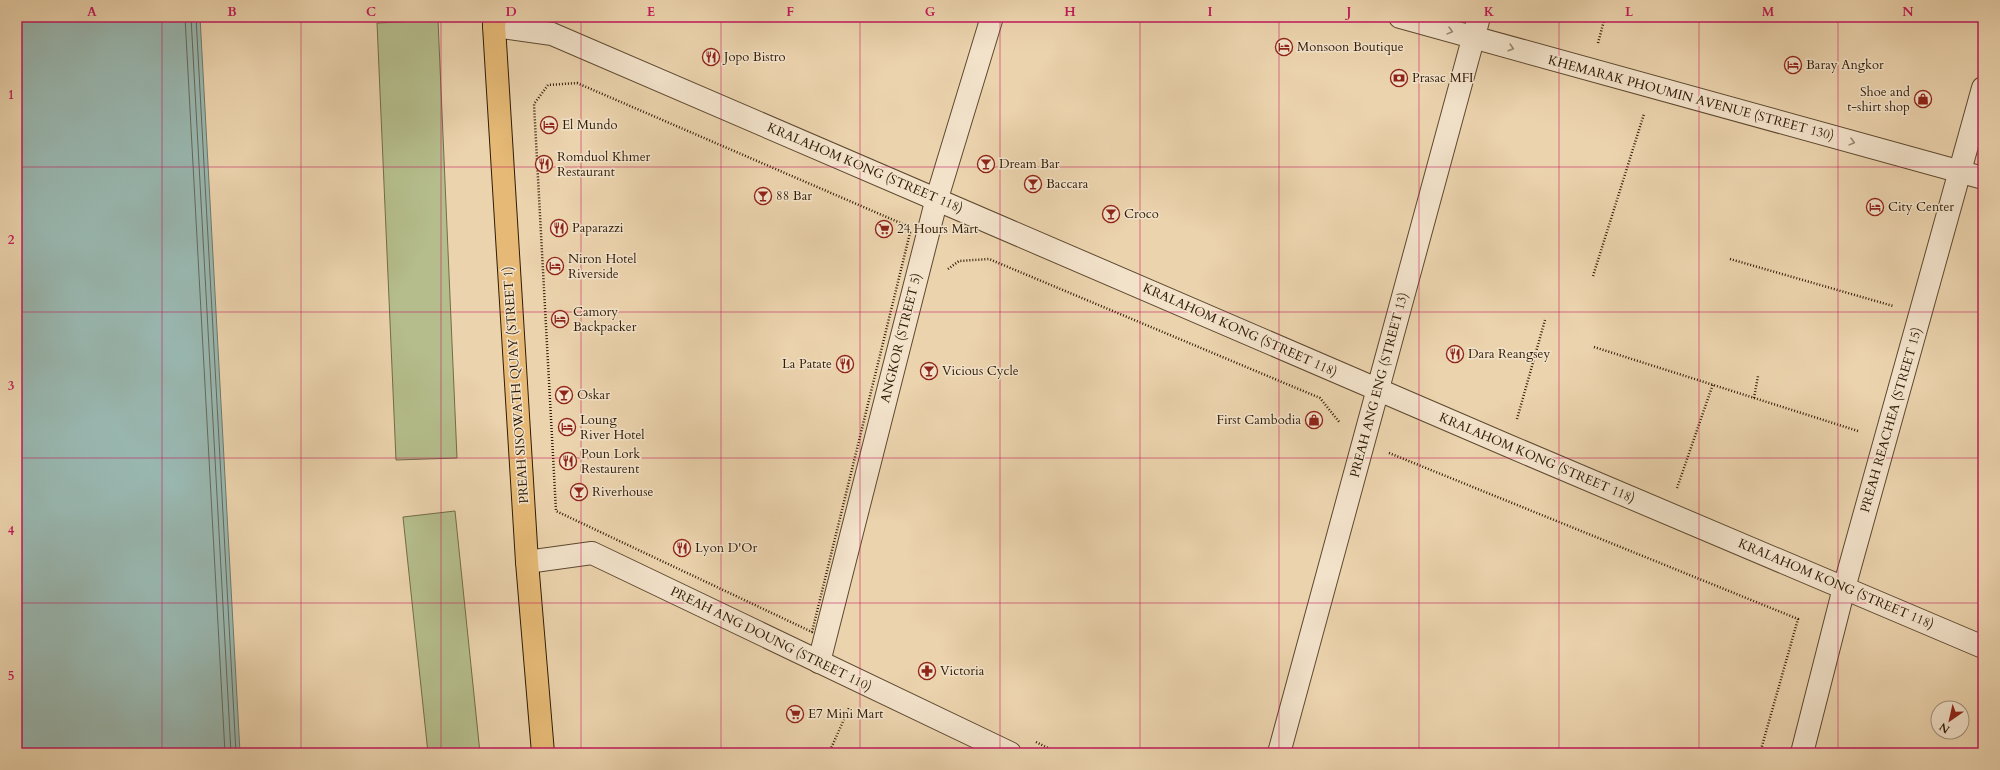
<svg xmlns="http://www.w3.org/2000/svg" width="2000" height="770" font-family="Cardo,serif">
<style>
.green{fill:#b5bd8c;stroke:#726c48}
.water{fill:#99b7b0;stroke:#6f796c}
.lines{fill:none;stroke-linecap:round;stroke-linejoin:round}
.shore{stroke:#64695a;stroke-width:1}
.minor-casing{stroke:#5e492f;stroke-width:24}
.major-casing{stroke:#2f1b05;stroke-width:24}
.path{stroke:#2f1b05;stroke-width:2.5;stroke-dasharray:1 2;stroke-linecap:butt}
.minor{stroke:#f2e2ca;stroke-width:22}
.major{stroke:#e6ba76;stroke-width:22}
.oneway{stroke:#9a8871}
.grid{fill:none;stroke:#c2185b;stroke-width:1;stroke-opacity:0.55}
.labels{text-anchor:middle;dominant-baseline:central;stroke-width:3;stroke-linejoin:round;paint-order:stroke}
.poi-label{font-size:13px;fill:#2f1b05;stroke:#f2e2ca;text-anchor:start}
.street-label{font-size:13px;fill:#2f1b05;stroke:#f2e2ca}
.neatline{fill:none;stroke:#c2185b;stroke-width:1.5}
.grid-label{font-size:13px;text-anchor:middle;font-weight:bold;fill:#c2185b}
</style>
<rect width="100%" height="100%" fill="#ebd3ad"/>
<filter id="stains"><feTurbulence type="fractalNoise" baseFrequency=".005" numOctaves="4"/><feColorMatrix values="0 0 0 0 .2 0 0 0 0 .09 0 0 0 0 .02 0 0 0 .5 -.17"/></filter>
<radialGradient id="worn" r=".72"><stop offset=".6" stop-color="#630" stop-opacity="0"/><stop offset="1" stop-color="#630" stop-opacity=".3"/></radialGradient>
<g class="green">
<polygon points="438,20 457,458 396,460 377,23"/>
<polygon points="455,511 480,753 428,753 403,517"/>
</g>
<polygon class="water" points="17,17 200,17 240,753 17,753"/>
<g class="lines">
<g class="shore">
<polyline points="185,17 225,753"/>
<polyline points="191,17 231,753"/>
<polyline points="196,17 236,753"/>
</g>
<g class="minor-casing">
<g id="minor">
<polyline points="1400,17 1983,178"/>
<polyline points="494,26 552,34 1509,446 1983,647"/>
<polyline points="527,562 592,553 1010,753"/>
<polyline points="819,662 937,198 992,17"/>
<polyline points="1279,753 1479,17"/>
<polyline points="1802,753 1844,588 1983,88"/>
</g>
</g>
<g class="major-casing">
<polyline id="major" points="495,17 494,26 527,562 543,753"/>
</g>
<g class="path">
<polyline points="1598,43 1605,17"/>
<polygon points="577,83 905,225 910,233 812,632 556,511 534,104 548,85"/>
<polyline points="1730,259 1893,306"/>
<polyline points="948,269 959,261 989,259 1320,398 1340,423"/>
<polyline points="1593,276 1644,114"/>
<polyline points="1594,347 1858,431"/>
<polyline points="1754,398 1758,376"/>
<polyline points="1517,419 1545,320"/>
<polyline points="1389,453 1798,619 1760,753"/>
<polyline points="1677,488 1713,384"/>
<polyline points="1036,742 1058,753"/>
<polyline points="829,753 849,708"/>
</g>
<use href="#minor" class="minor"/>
<use href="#major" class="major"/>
</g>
<defs><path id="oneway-chevron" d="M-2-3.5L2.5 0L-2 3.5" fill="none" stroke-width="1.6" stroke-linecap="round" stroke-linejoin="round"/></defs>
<g class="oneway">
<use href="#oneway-chevron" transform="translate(1450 31) rotate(15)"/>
<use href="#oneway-chevron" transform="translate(1511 48) rotate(16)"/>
<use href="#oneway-chevron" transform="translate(1852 142) rotate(15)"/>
</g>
<path class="grid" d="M 162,17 L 162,753M 301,17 L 301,753M 441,17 L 441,753M 581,17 L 581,753M 721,17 L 721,753M 860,17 L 860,753M 1000,17 L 1000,753M 1140,17 L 1140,753M 1279,17 L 1279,753M 1419,17 L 1419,753M 1559,17 L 1559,753M 1699,17 L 1699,753M 1838,17 L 1838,753M 17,167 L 1983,167M 17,312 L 1983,312M 17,458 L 1983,458M 17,603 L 1983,603"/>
<defs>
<g id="hotel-ring" transform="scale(0.9)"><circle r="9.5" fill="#f2e2ca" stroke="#8f2418" stroke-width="1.5"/><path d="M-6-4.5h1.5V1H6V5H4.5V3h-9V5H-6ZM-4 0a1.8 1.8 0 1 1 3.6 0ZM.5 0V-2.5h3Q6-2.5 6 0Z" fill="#8f2418"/></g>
<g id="restaurant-ring" transform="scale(0.9)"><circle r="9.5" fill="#f2e2ca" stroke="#8f2418" stroke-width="1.5"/><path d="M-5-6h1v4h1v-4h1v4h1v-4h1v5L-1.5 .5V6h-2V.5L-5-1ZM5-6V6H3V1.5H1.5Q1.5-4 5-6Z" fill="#8f2418"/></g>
<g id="bank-ring" transform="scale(0.9)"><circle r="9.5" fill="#f2e2ca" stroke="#8f2418" stroke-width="1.5"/><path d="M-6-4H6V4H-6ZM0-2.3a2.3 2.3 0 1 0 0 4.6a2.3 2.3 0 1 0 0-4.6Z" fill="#8f2418"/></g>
<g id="shop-ring" transform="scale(0.9)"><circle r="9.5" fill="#f2e2ca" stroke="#8f2418" stroke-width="1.5"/><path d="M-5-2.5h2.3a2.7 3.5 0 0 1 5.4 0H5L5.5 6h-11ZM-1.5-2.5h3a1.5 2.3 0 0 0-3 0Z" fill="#8f2418"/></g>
<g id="bar-ring" transform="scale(0.9)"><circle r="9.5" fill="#f2e2ca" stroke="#8f2418" stroke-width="1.5"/><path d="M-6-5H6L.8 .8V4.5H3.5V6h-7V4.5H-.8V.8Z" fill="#8f2418"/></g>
<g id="supermarket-ring" transform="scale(0.9)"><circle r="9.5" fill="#f2e2ca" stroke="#8f2418" stroke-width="1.5"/><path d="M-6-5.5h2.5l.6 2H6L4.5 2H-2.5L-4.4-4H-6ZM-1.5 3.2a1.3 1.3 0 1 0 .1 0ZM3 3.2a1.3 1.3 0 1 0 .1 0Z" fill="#8f2418"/></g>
<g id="pharmacy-ring" transform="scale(0.9)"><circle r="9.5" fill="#f2e2ca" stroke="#8f2418" stroke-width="1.5"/><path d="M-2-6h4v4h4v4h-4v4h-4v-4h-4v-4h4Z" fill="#8f2418"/></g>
</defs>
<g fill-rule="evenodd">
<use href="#hotel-ring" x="1284" y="47"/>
<use href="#restaurant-ring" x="711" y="57"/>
<use href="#hotel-ring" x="1793" y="65"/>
<use href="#bank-ring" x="1399" y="78"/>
<use href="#shop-ring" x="1923" y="99"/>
<use href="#hotel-ring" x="549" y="125"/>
<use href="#restaurant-ring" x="544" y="164"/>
<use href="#bar-ring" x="986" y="164"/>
<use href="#bar-ring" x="1033" y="184"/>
<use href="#bar-ring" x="763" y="196"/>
<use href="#hotel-ring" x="1875" y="207"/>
<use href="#bar-ring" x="1111" y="214"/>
<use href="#restaurant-ring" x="559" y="228"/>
<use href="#supermarket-ring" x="884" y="229"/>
<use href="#hotel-ring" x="555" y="266"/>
<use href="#hotel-ring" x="560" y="319"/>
<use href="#restaurant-ring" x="1455" y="354"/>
<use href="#restaurant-ring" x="845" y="364"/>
<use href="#bar-ring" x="929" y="371"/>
<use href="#bar-ring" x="564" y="395"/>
<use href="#shop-ring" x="1314" y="420"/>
<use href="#hotel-ring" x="567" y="427"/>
<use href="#restaurant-ring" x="568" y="461"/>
<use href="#bar-ring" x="579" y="492"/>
<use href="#restaurant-ring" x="682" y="548"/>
<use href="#pharmacy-ring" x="927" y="671"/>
<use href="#supermarket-ring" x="795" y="714"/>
</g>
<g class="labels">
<g class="poi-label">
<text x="1297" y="47">Monsoon Boutique</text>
<text x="724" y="57">Jopo Bistro</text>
<text x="1806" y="65">Baray Angkor</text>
<text x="1412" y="78">Prasac MFI</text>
<text x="1910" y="92" text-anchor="end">Shoe and<tspan x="1910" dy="15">t-shirt shop</tspan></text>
<text x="562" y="125">El Mundo</text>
<text x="557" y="157">Romduol Khmer<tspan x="557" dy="15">Restaurant</tspan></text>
<text x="999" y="164">Dream Bar</text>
<text x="1046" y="184">Baccara</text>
<text x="776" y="196">88 Bar</text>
<text x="1888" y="207">City Center</text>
<text x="1124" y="214">Croco</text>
<text x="572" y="228">Paparazzi</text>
<text x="897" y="229">24 Hours Mart</text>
<text x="568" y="259">Niron Hotel<tspan x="568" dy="15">Riverside</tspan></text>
<text x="573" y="312">Camory<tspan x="573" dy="15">Backpacker</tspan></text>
<text x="1468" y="354">Dara Reangsey</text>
<text x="832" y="364" text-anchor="end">La Patate</text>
<text x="942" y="371">Vicious Cycle</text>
<text x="577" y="395">Oskar</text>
<text x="580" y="420">Loung<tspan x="580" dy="15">River Hotel</tspan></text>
<text x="1301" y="420" text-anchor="end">First Cambodia</text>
<text x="581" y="454">Poun Lork<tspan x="581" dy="15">Restaurent</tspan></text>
<text x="592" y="492">Riverhouse</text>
<text x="695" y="548">Lyon D'Or</text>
<text x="940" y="671">Victoria</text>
<text x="808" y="714">E7 Mini Mart</text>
</g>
<g class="street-label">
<text transform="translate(1691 98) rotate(15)">KHEMARAK PHOUMIN AVENUE (STREET 130)</text>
<text transform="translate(865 168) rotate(23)">KRALAHOM KONG (STREET 118)</text>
<text transform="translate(1240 330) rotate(24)">KRALAHOM KONG (STREET 118)</text>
<text transform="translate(901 338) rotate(-76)">ANGKOR (STREET 5)</text>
<text transform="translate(516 385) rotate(-94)">PREAH SISOWATH QUAY (STREET 1)</text>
<text transform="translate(1379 385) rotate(-75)">PREAH ANG ENG (STREET 13)</text>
<text transform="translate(1891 420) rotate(-74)">PREAH REACHEA (STREET 15)</text>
<text transform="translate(1537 458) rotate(23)">KRALAHOM KONG (STREET 118)</text>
<text transform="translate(1836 584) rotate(23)">KRALAHOM KONG (STREET 118)</text>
<text transform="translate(771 639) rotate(26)">PREAH ANG DOUNG (STREET 110)</text>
</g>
</g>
<rect width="2000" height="770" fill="none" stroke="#ebd3ad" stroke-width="44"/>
<g transform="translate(1950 720) rotate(214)"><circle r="19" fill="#f2e2ca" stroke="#a4927b"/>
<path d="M0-3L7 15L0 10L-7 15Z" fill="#8f2418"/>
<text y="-6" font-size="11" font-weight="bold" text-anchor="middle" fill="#2f1b05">N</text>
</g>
<rect x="22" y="22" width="1956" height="726" class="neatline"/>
<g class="grid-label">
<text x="92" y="16">A</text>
<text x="232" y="16">B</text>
<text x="371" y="16">C</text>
<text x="511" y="16">D</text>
<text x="651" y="16">E</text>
<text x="790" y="16">F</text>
<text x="930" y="16">G</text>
<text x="1070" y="16">H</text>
<text x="1210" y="16">I</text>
<text x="1349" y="16">J</text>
<text x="1489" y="16">K</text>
<text x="1629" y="16">L</text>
<text x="1768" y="16">M</text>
<text x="1908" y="16">N</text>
<text x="11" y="99">1</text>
<text x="11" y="244">2</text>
<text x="11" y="390">3</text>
<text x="11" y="535">4</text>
<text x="11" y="680">5</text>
</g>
<rect width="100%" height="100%" filter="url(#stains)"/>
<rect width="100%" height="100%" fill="url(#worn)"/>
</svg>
